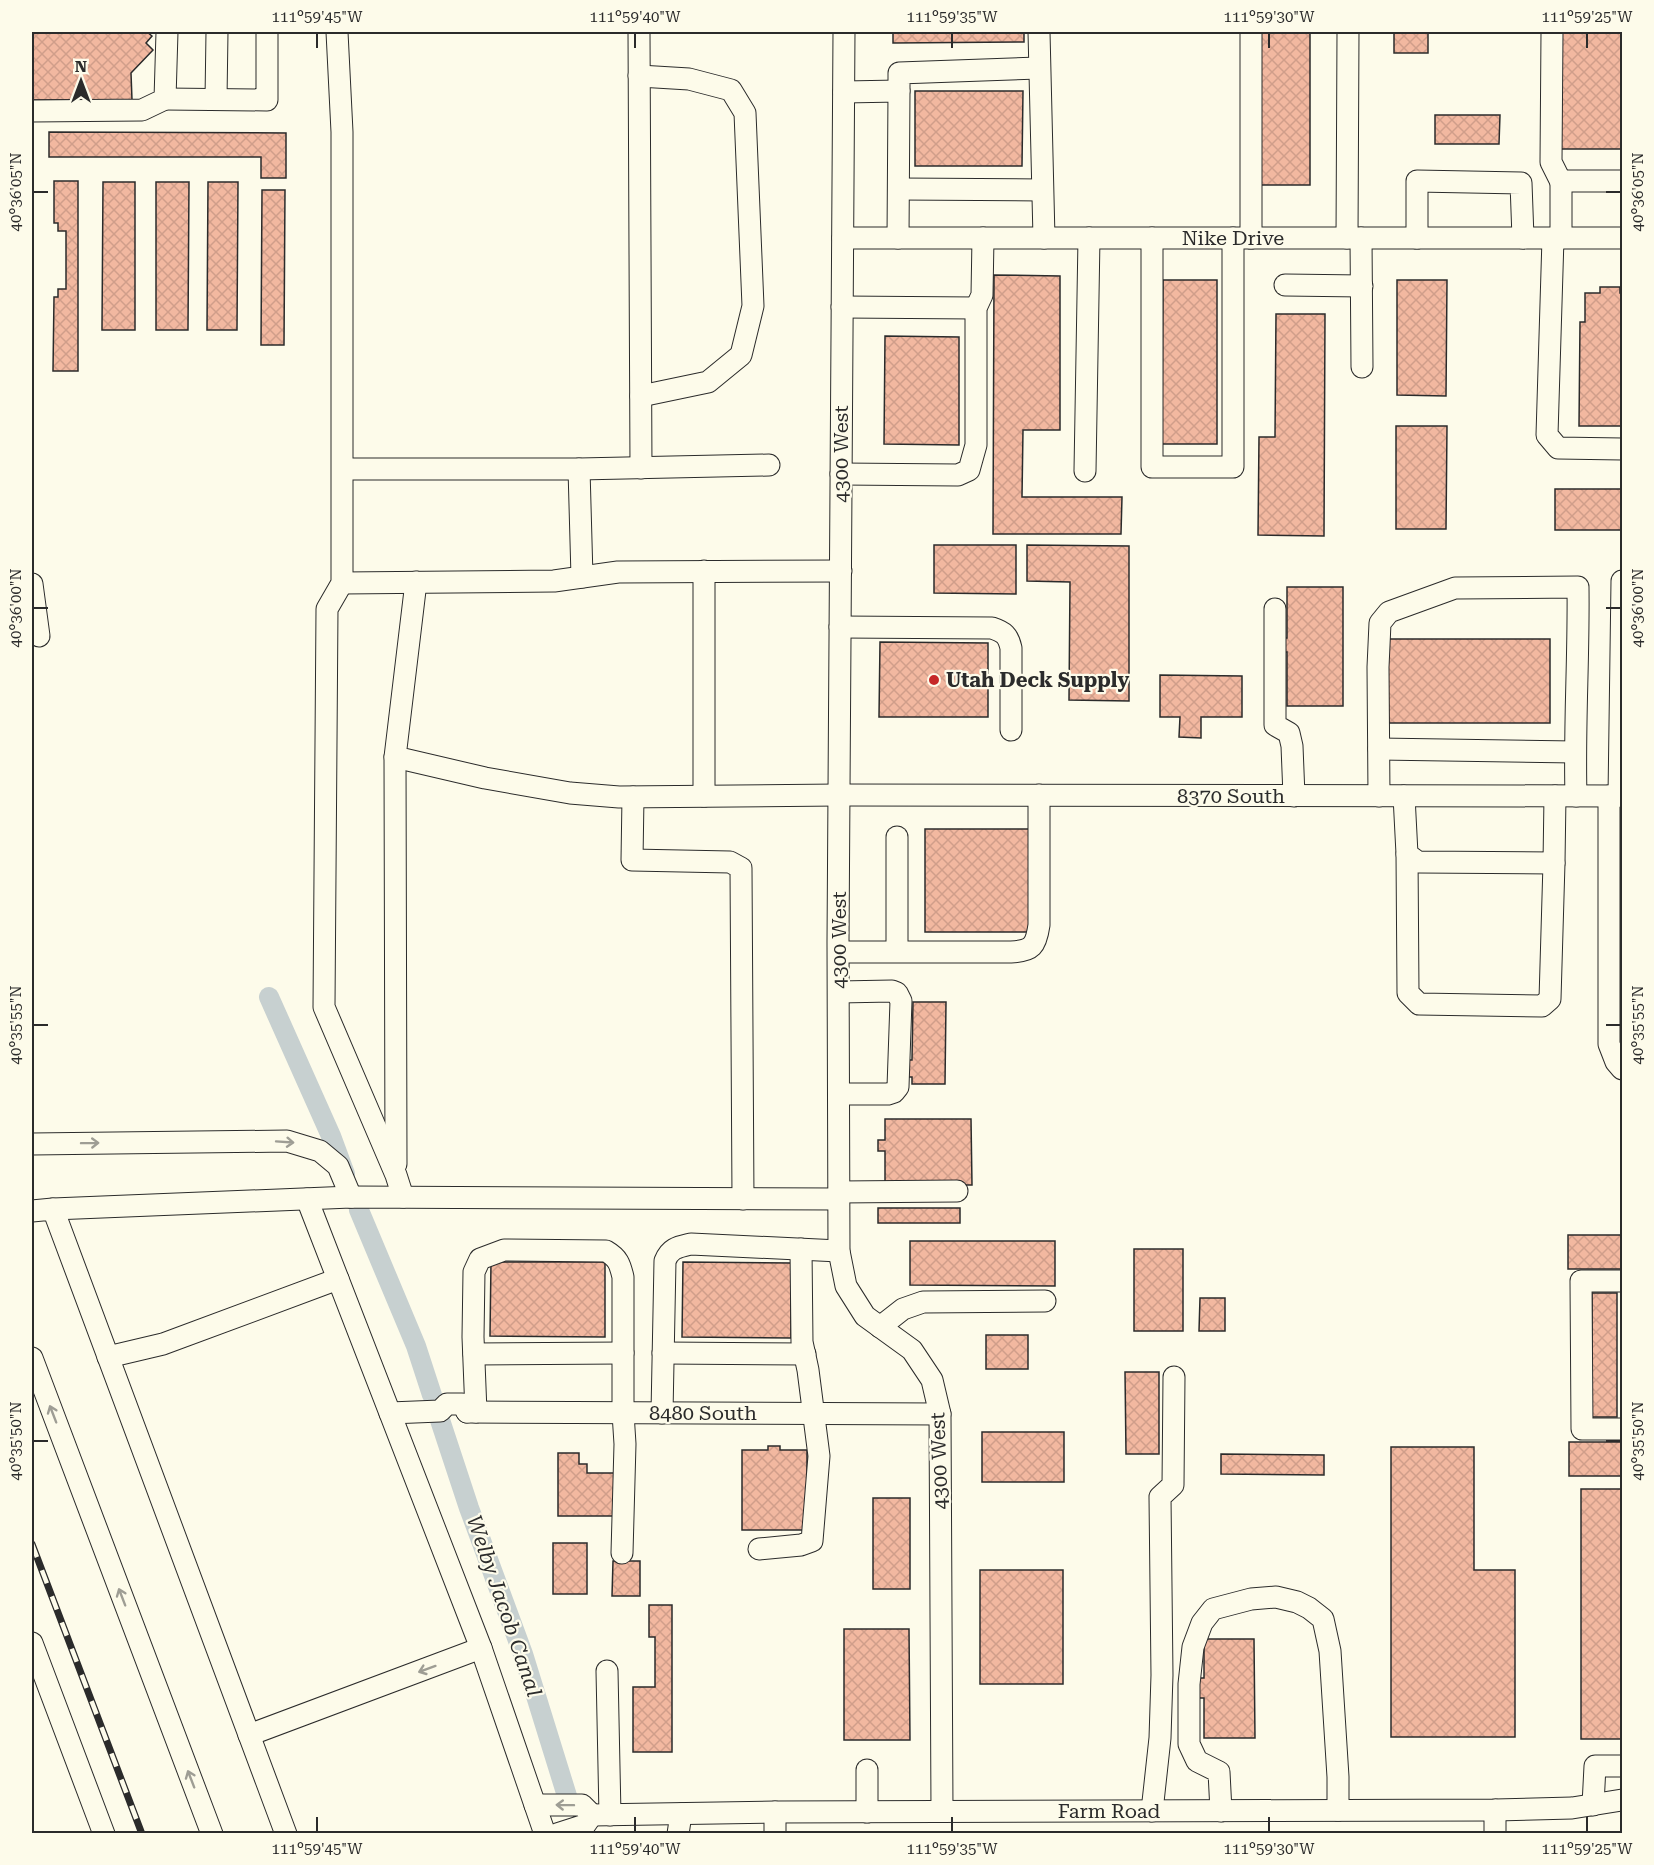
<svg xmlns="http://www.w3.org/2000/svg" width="1654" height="1865" font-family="'Roboto Serif',serif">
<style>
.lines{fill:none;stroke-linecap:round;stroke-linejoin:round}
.canal{stroke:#c7d0d0;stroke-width:20}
.building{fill:url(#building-cross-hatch);stroke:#2b2b2b;stroke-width:1.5}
.minor-casing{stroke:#2b2b2b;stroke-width:23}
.minor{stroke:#fdfbea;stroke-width:21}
.rail-casing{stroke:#2b2b2b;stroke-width:7}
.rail{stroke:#fdfbea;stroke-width:4.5;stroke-dasharray:14;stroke-linecap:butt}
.oneway{stroke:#9e9d94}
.ticks{fill:none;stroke:#2b2b2b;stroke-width:2}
.poi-dot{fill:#c62828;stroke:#fdfbea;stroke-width:2}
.labels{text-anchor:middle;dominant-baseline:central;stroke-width:4.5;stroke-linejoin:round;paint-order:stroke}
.street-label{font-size:20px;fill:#2b2b2b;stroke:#fdfbea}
.poi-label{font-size:20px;font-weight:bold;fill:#2b2b2b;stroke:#fdfbea;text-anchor:start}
.water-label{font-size:21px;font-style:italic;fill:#2b2b2b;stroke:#fdfbea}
.neatline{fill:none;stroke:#2b2b2b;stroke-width:2}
.ticks-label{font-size:15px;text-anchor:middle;fill:#2b2b2b}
</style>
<defs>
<pattern id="building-cross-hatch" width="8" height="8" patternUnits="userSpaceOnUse" patternTransform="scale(1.5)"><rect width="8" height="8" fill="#f2b8a0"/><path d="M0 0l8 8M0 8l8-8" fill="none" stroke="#d09e8a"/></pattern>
</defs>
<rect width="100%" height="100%" fill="#fdfbea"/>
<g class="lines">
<g class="canal">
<polyline points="269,997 331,1136 345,1174"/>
<polyline points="359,1210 416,1346 432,1395"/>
<polyline points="439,1417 469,1508 523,1654 567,1796"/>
</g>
</g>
<g class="building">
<polygon points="32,32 147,32 152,36 146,43 153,50 131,73 132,100 32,100"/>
<polygon points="893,32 1024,32 1024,42 893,43"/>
<polygon points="1260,32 1310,32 1310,185 1259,185"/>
<rect x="1394" y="32" width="34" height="21"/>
<polygon points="1559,32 1622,32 1622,149 1558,149"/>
<polygon points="915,91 1023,91 1022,166 915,166"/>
<polygon points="1435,115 1500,115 1499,144 1435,144"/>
<polygon points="49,132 286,133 286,178 261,178 261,157 49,157"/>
<polygon points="54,181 78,181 78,371 53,371 54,297 58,297 58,289 66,289 66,231 58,231 58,223 54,223"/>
<polygon points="103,182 135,182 135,330 102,330"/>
<polygon points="156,182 189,182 188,330 156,330"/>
<polygon points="208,182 238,182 237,330 207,330"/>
<polygon points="262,190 285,190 284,345 261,345"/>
<polygon points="994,275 1060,276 1060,430 1023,430 1022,497 1122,497 1121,534 993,534"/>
<polygon points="1163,280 1217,280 1217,444 1162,444"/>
<polygon points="1397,280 1447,280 1446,396 1397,395"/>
<polygon points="1600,287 1620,287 1620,293 1622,293 1622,426 1579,426 1580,322 1585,322 1585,293 1600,293"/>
<polygon points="1276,314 1325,314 1324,536 1258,535 1259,437 1275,437"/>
<polygon points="885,336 959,337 959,445 884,444"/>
<polygon points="1396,426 1447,426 1446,529 1396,529"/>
<rect x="1555" y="489" width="67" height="41"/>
<polygon points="934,545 1016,545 1016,594 934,593"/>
<polygon points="1027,545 1129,546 1129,701 1069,700 1070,582 1027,581"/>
<polygon points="1287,587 1343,587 1343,706 1287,706 1287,652 1283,652 1283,638 1287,638"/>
<rect x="1384" y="639" width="166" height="84"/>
<polygon points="880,642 988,643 988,717 879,717"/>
<polygon points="1160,675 1242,676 1242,717 1201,717 1201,738 1179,737 1180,717 1160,717"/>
<rect x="925" y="829" width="104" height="103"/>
<polygon points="913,1002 946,1002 945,1084 912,1084 912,1077 906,1077 906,1060 912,1060"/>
<polygon points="885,1119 971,1119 972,1185 885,1185 885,1151 878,1151 878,1140 885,1140"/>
<rect x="878" y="1208" width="82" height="15"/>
<rect x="1568" y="1235" width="54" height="34"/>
<polygon points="910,1241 1055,1241 1055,1286 910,1285"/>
<rect x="1134" y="1249" width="49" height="82"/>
<polygon points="491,1262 605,1262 605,1337 490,1336"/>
<polygon points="683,1262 791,1263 791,1338 682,1337"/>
<rect x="1592" y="1293" width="25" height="124"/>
<polygon points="1200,1298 1225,1298 1225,1331 1199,1331"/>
<rect x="986" y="1335" width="42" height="34"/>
<polygon points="1125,1372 1159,1372 1159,1454 1126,1454"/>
<rect x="982" y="1432" width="82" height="50"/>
<rect x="1569" y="1442" width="53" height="34"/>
<polygon points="768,1446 780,1446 780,1450 807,1450 807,1530 742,1530 742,1450 768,1450"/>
<polygon points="1391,1447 1474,1447 1474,1570 1515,1570 1515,1737 1391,1737"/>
<polygon points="558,1453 579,1453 579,1464 587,1464 587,1473 616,1473 616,1516 558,1516"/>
<polygon points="1221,1454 1324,1455 1324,1475 1221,1474"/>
<rect x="1581" y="1489" width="41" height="250"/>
<rect x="873" y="1498" width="37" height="91"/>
<rect x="553" y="1543" width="34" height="51"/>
<polygon points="613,1561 640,1561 640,1596 612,1596"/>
<rect x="980" y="1570" width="83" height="114"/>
<polygon points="649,1605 672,1605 672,1752 633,1752 633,1687 655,1687 655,1637 649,1637"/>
<polygon points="844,1629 909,1629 910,1740 844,1740"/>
<polygon points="1204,1639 1254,1639 1255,1738 1204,1738 1204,1698 1193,1698 1193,1678 1204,1678"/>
</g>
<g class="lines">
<g class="minor-casing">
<g id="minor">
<polyline points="337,32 342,132 342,583 327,609 324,1007 396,1175 403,1197"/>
<polyline points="639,32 641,468"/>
<polyline points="844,32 838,942 839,1251 846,1286 865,1316 912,1350 932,1380 940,1414 942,1811"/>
<polyline points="1039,32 1044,238"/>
<polyline points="1251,32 1251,238"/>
<polyline points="1552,32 1551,162 1561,182"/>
<polyline points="639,76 689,79 731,90 745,113 753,306 741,355 708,382 641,396"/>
<polyline points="899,91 899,73 1039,68"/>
<polyline points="844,92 899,91 898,238"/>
<polyline points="165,99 267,100 267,32"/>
<polyline points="216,99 217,32"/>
<polyline points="32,111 142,110 165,99 167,32"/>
<polyline points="899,189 1042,190"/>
<polyline points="843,238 1622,238"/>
<polyline points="1152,238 1152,467 1233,467 1233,238"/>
<polyline points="1347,238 1348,32"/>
<polyline points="1361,238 1362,367"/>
<polyline points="1417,238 1417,181 1521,183 1523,238"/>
<polyline points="1553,238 1547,435 1558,448 1622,449"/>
<polyline points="1561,238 1561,181 1622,181"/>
<polyline points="1285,285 1362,286"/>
<polyline points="842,307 976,308"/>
<polyline points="343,469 579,469 582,577"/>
<polyline points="579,469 769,465"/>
<polyline points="1085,471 1089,238"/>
<polyline points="841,474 958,475 969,470 976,445 976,308 982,295 983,238"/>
<polyline points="416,582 395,757 485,778 570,793 619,797 839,795 1622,796"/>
<polyline points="342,583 554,581 618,572 841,571"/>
<polyline points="32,584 39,636"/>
<polyline points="1275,609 1275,725 1289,733 1292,746 1294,796"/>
<path d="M 840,627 L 992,628 C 1004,632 1008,635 1011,648 L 1011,730"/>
<polyline points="1379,749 1575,752"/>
<polyline points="395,757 396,1164"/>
<polyline points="704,796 704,571"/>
<path d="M 1379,796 L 1378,667 L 1380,623 L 1389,612 L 1455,588 L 1578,587 C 1579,657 1574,726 1576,796"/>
<polyline points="1404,796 1407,854 1418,862 1554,863 1555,796"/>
<polyline points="1609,796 1609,1044 1616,1062 1622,1069"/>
<polyline points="1619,796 1622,581"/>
<polyline points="633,797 632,860 730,862 741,868 743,1199"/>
<polyline points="1407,854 1408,993 1419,1004 1542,1006 1550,999 1554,863"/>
<polyline points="897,951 897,837"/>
<path d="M 839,952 L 1011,952 C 1032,951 1036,946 1039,925 L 1039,795"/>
<polyline points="839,992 892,991 897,993 901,1001 898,1087 894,1092 888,1094 839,1094"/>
<polyline points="32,1144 287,1141 320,1151 338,1166 351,1197"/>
<polyline points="839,1192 957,1191"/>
<polyline points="307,1199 481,1648 545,1834"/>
<polyline points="53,1209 351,1197 839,1199"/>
<polyline points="32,1211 53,1209 286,1834"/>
<polyline points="1622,1281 1581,1281 1582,1429 1622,1429"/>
<polyline points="880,1327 903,1309 923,1302 1045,1301"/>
<polyline points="663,1353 805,1354"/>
<polyline points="474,1354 623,1353"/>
<polyline points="108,1357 163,1344 338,1279"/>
<polyline points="32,1358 212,1834"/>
<polyline points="467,1412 940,1414"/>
<path d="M 476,1412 L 473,1337 L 474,1272 L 480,1259 L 504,1250 L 606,1251 C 618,1258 620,1264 623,1277 L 623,1413 L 625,1444 L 622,1553"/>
<polyline points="390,1413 440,1411 447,1404 462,1404 467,1412"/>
<path d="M 662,1413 L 665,1261 C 670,1248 678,1247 691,1244 L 839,1251"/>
<polyline points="759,1549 801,1545 812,1541 819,1456 808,1370 802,1342 801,1249"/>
<polyline points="32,1643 104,1834"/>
<polyline points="607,1671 610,1815"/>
<polyline points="249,1735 481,1648"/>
<polyline points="867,1770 867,1812"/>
<polyline points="535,1805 582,1805 592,1815 585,1825 557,1834"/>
<polyline points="1593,1805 1595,1766 1622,1766"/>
<polyline points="1152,1811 1160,1738 1162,1675 1160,1497 1173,1485 1174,1377"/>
<polyline points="1221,1811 1219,1772 1197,1761 1189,1744 1189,1684 1193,1647 1202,1623 1213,1609 1251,1599 1276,1597 1297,1602 1309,1608 1323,1619 1330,1651 1338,1777 1338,1810"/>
<polyline points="775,1812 775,1834"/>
<polyline points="592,1815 775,1812 1495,1810 1572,1808 1622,1800"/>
<polyline points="678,1834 681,1814"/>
<polyline points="1495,1834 1495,1810"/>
</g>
</g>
<use href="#minor" class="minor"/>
<g class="rail-casing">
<polyline id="rail" points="32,1544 142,1834"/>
</g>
<use href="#rail" class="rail"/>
</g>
<defs><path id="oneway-shaft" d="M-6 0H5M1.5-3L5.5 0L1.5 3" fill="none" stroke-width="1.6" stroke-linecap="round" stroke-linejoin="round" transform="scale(1.5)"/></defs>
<g class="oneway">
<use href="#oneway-shaft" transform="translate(285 1142) rotate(4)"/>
<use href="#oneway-shaft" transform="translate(90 1143) rotate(-1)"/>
<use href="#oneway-shaft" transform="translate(53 1414) rotate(-111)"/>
<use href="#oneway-shaft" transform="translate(122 1597) rotate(-111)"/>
<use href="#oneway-shaft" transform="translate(427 1669) rotate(160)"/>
<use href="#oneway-shaft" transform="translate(191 1779) rotate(-111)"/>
<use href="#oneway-shaft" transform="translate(565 1805) rotate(-179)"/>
</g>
<path class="ticks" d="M 317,33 L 317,48M 635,33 L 635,48M 952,33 L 952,48M 1269,33 L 1269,48M 1587,33 L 1587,48M 33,192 L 48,192M 1606,192 L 1621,192M 33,608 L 48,608M 1606,608 L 1621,608M 33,1025 L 48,1025M 1606,1025 L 1621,1025M 33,1441 L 48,1441M 1606,1441 L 1621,1441M 317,1817 L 317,1832M 635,1817 L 635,1832M 952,1817 L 952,1832M 1269,1817 L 1269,1832M 1587,1817 L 1587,1832"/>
<circle class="poi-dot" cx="934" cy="680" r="6"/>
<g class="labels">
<g class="street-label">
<text x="1233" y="238">Nike Drive</text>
<text transform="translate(841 454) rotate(-90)">4300 West</text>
<text x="1231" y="796">8370 South</text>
<text transform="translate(839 940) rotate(-90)">4300 West</text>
<text x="703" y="1413">8480 South</text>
<text transform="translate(939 1461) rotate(-92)">4300 West</text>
<text x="1109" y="1811">Farm Road</text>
</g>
<g class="poi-label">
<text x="946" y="680">Utah Deck Supply</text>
</g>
<g class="water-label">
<text transform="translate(504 1606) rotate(71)">Welby Jacob Canal</text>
</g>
</g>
<rect width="1654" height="1865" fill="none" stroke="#fdfbea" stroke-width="66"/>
<g transform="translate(81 81)" stroke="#fdfbea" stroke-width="4.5" paint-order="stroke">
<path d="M0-4.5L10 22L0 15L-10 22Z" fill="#2b2b2b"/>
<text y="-9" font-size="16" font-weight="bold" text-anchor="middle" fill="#2b2b2b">N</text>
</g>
<rect x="33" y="33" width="1588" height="1799" class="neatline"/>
<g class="ticks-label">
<text x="317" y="22">111°59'45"W</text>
<text x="635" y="22">111°59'40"W</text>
<text x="952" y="22">111°59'35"W</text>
<text x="1269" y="22">111°59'30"W</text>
<text x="1587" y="22">111°59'25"W</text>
<text transform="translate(16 192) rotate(-90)" y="5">40°36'05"N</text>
<text transform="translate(1638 192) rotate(-90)" y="5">40°36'05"N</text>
<text transform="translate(16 608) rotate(-90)" y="5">40°36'00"N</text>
<text transform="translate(1638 608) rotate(-90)" y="5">40°36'00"N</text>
<text transform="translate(16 1025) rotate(-90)" y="5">40°35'55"N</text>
<text transform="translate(1638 1025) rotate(-90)" y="5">40°35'55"N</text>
<text transform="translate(16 1441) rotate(-90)" y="5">40°35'50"N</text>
<text transform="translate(1638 1441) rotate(-90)" y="5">40°35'50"N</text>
<text x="317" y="1854">111°59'45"W</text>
<text x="635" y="1854">111°59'40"W</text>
<text x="952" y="1854">111°59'35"W</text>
<text x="1269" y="1854">111°59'30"W</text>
<text x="1587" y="1854">111°59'25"W</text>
</g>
</svg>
